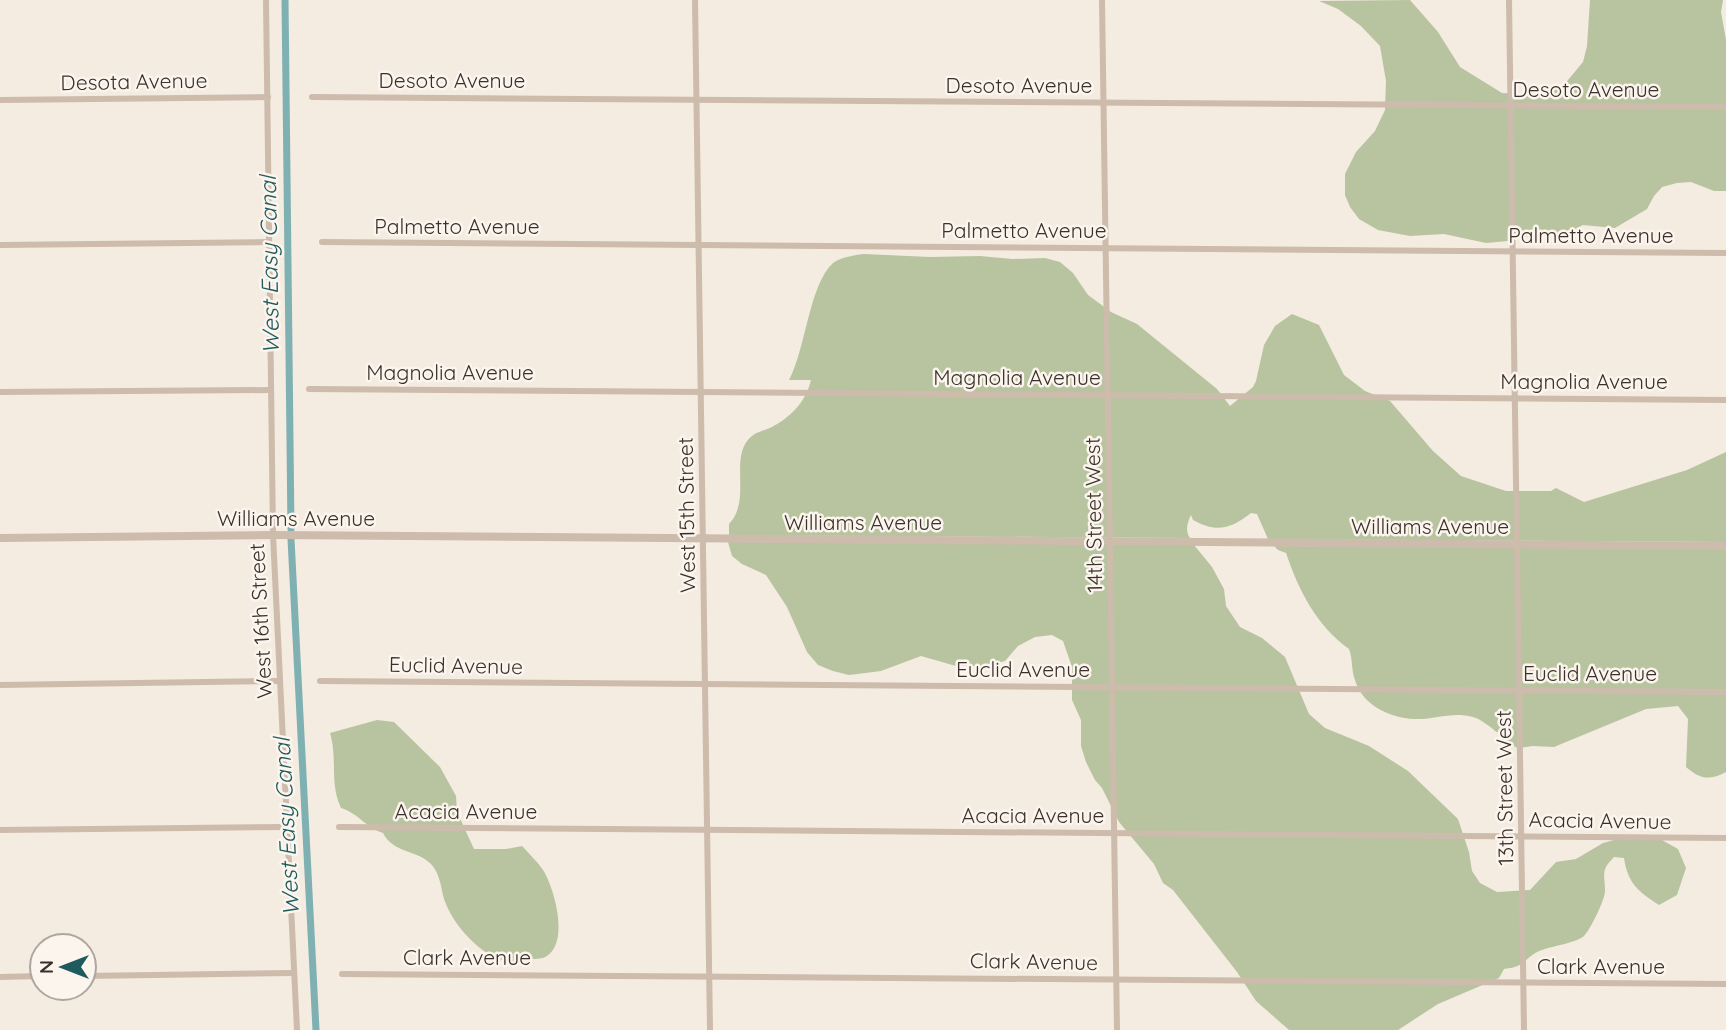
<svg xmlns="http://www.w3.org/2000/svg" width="1726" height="1030" font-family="Quicksand,sans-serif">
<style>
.green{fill:#b8c4a0}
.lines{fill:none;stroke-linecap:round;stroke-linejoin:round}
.canal{stroke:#7fb0b2;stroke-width:7}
.minor{stroke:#cdbbac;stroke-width:6}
.tertiary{stroke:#cdbbac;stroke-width:8}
.labels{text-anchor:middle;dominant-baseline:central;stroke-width:5;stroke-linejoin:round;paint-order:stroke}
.street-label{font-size:21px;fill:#3b302b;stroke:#fbf5ee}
.water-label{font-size:23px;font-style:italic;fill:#1f5a5e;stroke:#fbf5ee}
</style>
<rect width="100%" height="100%" fill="#f4ebe1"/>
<g class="green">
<polygon points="1410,0 1438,32 1460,67 1502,93 1523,94 1563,86 1583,62 1587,46 1590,0 1723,0 1721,12 1726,40 1726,191 1714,191 1691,182 1677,183 1662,187 1654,196 1647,209 1615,228 1583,225 1567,233 1532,235 1508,241 1486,243 1444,234 1410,236 1378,230 1359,219 1350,207 1345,195 1345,174 1356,152 1375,131 1385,110 1386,81 1380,46 1361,26 1338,9 1319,1"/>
<path d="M 864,254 L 930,257 L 980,256 L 1012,259 L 1045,258 L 1060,262 L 1073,273 L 1088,295 L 1111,312 L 1137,324 L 1217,389 L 1230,406 L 1253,387 L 1256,381 L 1264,345 L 1275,326 L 1292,314 L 1319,325 L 1344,375 L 1365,391 L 1390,401 L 1433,451 L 1461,476 L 1506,491 L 1551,491 L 1556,488 L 1584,502 L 1687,470 L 1726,452 L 1726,542 L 1268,539 L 1257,514 L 1251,513 C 1231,529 1216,533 1193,520 L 1191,515 C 1187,523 1185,531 1190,538 L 729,535 L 729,524 C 751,501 731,463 747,441 C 754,432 760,432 770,428 C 790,418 806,402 811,380 L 789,380 C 806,348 809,285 833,263 C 841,257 855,255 864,254 Z"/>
<path d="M 728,542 L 1194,545 L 1212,567 L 1224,589 L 1226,606 L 1240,627 L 1262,638 L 1285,657 L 1309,714 L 1325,728 L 1369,746 L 1408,771 L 1458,819 L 1469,852 L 1472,871 L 1480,883 L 1497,892 L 1530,890 L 1556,862 L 1576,859 L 1603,843 L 1629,836 L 1660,839 L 1678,849 L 1686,868 L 1677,895 L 1659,905 C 1638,891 1628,884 1624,858 L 1614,857 C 1600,871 1605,874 1605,891 C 1605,900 1590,930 1584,936 C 1574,944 1549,946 1537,952 C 1523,960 1525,967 1504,969 L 1499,978 L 1438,1004 L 1398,1030 L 1289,1030 L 1256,1001 L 1237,972 L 1173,890 L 1163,883 L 1154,864 L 1119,822 L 1102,788 L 1095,780 L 1086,762 L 1081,746 L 1081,720 L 1072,700 L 1072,667 L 1063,641 L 1052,635 L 1035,637 L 1018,646 L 1005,661 L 985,666 L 956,666 L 921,656 L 881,671 L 849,675 L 833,671 L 818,665 L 807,652 L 787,607 L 766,575 L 742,564 L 732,556 Z"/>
<path d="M 1274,546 L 1726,549 L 1726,772 C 1709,781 1700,779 1686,767 L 1688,719 L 1678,706 L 1646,709 L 1554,747 L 1533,746 L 1517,748 C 1505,740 1485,720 1473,717 C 1450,711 1436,720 1414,719 C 1390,718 1362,705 1355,680 C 1351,670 1353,659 1349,649 C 1316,625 1299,591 1286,553 L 1278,550 Z"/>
<path d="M 377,720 L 394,722 L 440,767 L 456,796 L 457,812 L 474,849 L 506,849 L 522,846 C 529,854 537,861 543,870 C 555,889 571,947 543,958 C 539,959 532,959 527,959 C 516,961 506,963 496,958 C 473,947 452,922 444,899 C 441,888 440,873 431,864 C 416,849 394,854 383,833 C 365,827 358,813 341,808 C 329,782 338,760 330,733 Z"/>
</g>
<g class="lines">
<g class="canal">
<polyline points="285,0 291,529"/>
<polyline points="291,539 316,1030"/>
</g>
<g class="minor">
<polyline points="266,0 273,535 297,1030"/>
<polyline points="695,0 710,1030"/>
<polyline points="1102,0 1117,1030"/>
<polyline points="1509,0 1524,1030"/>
<polyline points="312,97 1726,107"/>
<polyline points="0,100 268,97"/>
<polyline points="322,242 1726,253"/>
<polyline points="0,245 269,242"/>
<polyline points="309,389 1726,400"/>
<polyline points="0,392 271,390"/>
<polyline points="320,681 1726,692"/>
<polyline points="0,685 280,681"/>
<polyline points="339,827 1726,838"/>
<polyline points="0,830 287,827"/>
<polyline points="342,974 1726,984"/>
<polyline points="84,976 294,973"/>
<polyline points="0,977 42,976"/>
</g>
<polyline class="tertiary" points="0,538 273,535 1726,546"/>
</g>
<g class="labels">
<g class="street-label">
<text x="452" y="80">Desoto Avenue</text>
<text transform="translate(134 81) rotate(-1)">Desota Avenue</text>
<text x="1019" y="85">Desoto Avenue</text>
<text x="1586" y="89">Desoto Avenue</text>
<text x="457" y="226">Palmetto Avenue</text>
<text x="1024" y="230">Palmetto Avenue</text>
<text x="1591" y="235">Palmetto Avenue</text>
<text x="450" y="372">Magnolia Avenue</text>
<text x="1017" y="377">Magnolia Avenue</text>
<text x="1584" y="381">Magnolia Avenue</text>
<text transform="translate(686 515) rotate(-91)">West 15th Street</text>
<text transform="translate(1093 515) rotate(-91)">14th Street West</text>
<text x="296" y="518">Williams Avenue</text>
<text x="863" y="522">Williams Avenue</text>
<text x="1430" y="526">Williams Avenue</text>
<text transform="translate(260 621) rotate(-93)">West 16th Street</text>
<text transform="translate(456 665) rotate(1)">Euclid Avenue</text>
<text x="1023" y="669">Euclid Avenue</text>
<text x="1590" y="673">Euclid Avenue</text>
<text transform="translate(1504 788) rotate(-91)">13th Street West</text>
<text x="466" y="811">Acacia Avenue</text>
<text x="1033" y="815">Acacia Avenue</text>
<text transform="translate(1600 820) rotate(1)">Acacia Avenue</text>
<text x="467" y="957">Clark Avenue</text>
<text transform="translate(1034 961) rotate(1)">Clark Avenue</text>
<text x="1601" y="966">Clark Avenue</text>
</g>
<g class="water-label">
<text transform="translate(269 265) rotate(-91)">West Easy Canal</text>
<text transform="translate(286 827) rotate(-93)">West Easy Canal</text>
</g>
</g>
<g transform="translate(63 967) rotate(270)"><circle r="33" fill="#fbf5ee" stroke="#aea6a0" stroke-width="2"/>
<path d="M0-5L12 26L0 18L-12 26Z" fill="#1f5a5e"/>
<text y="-10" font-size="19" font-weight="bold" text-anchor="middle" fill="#3b302b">N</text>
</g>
</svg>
